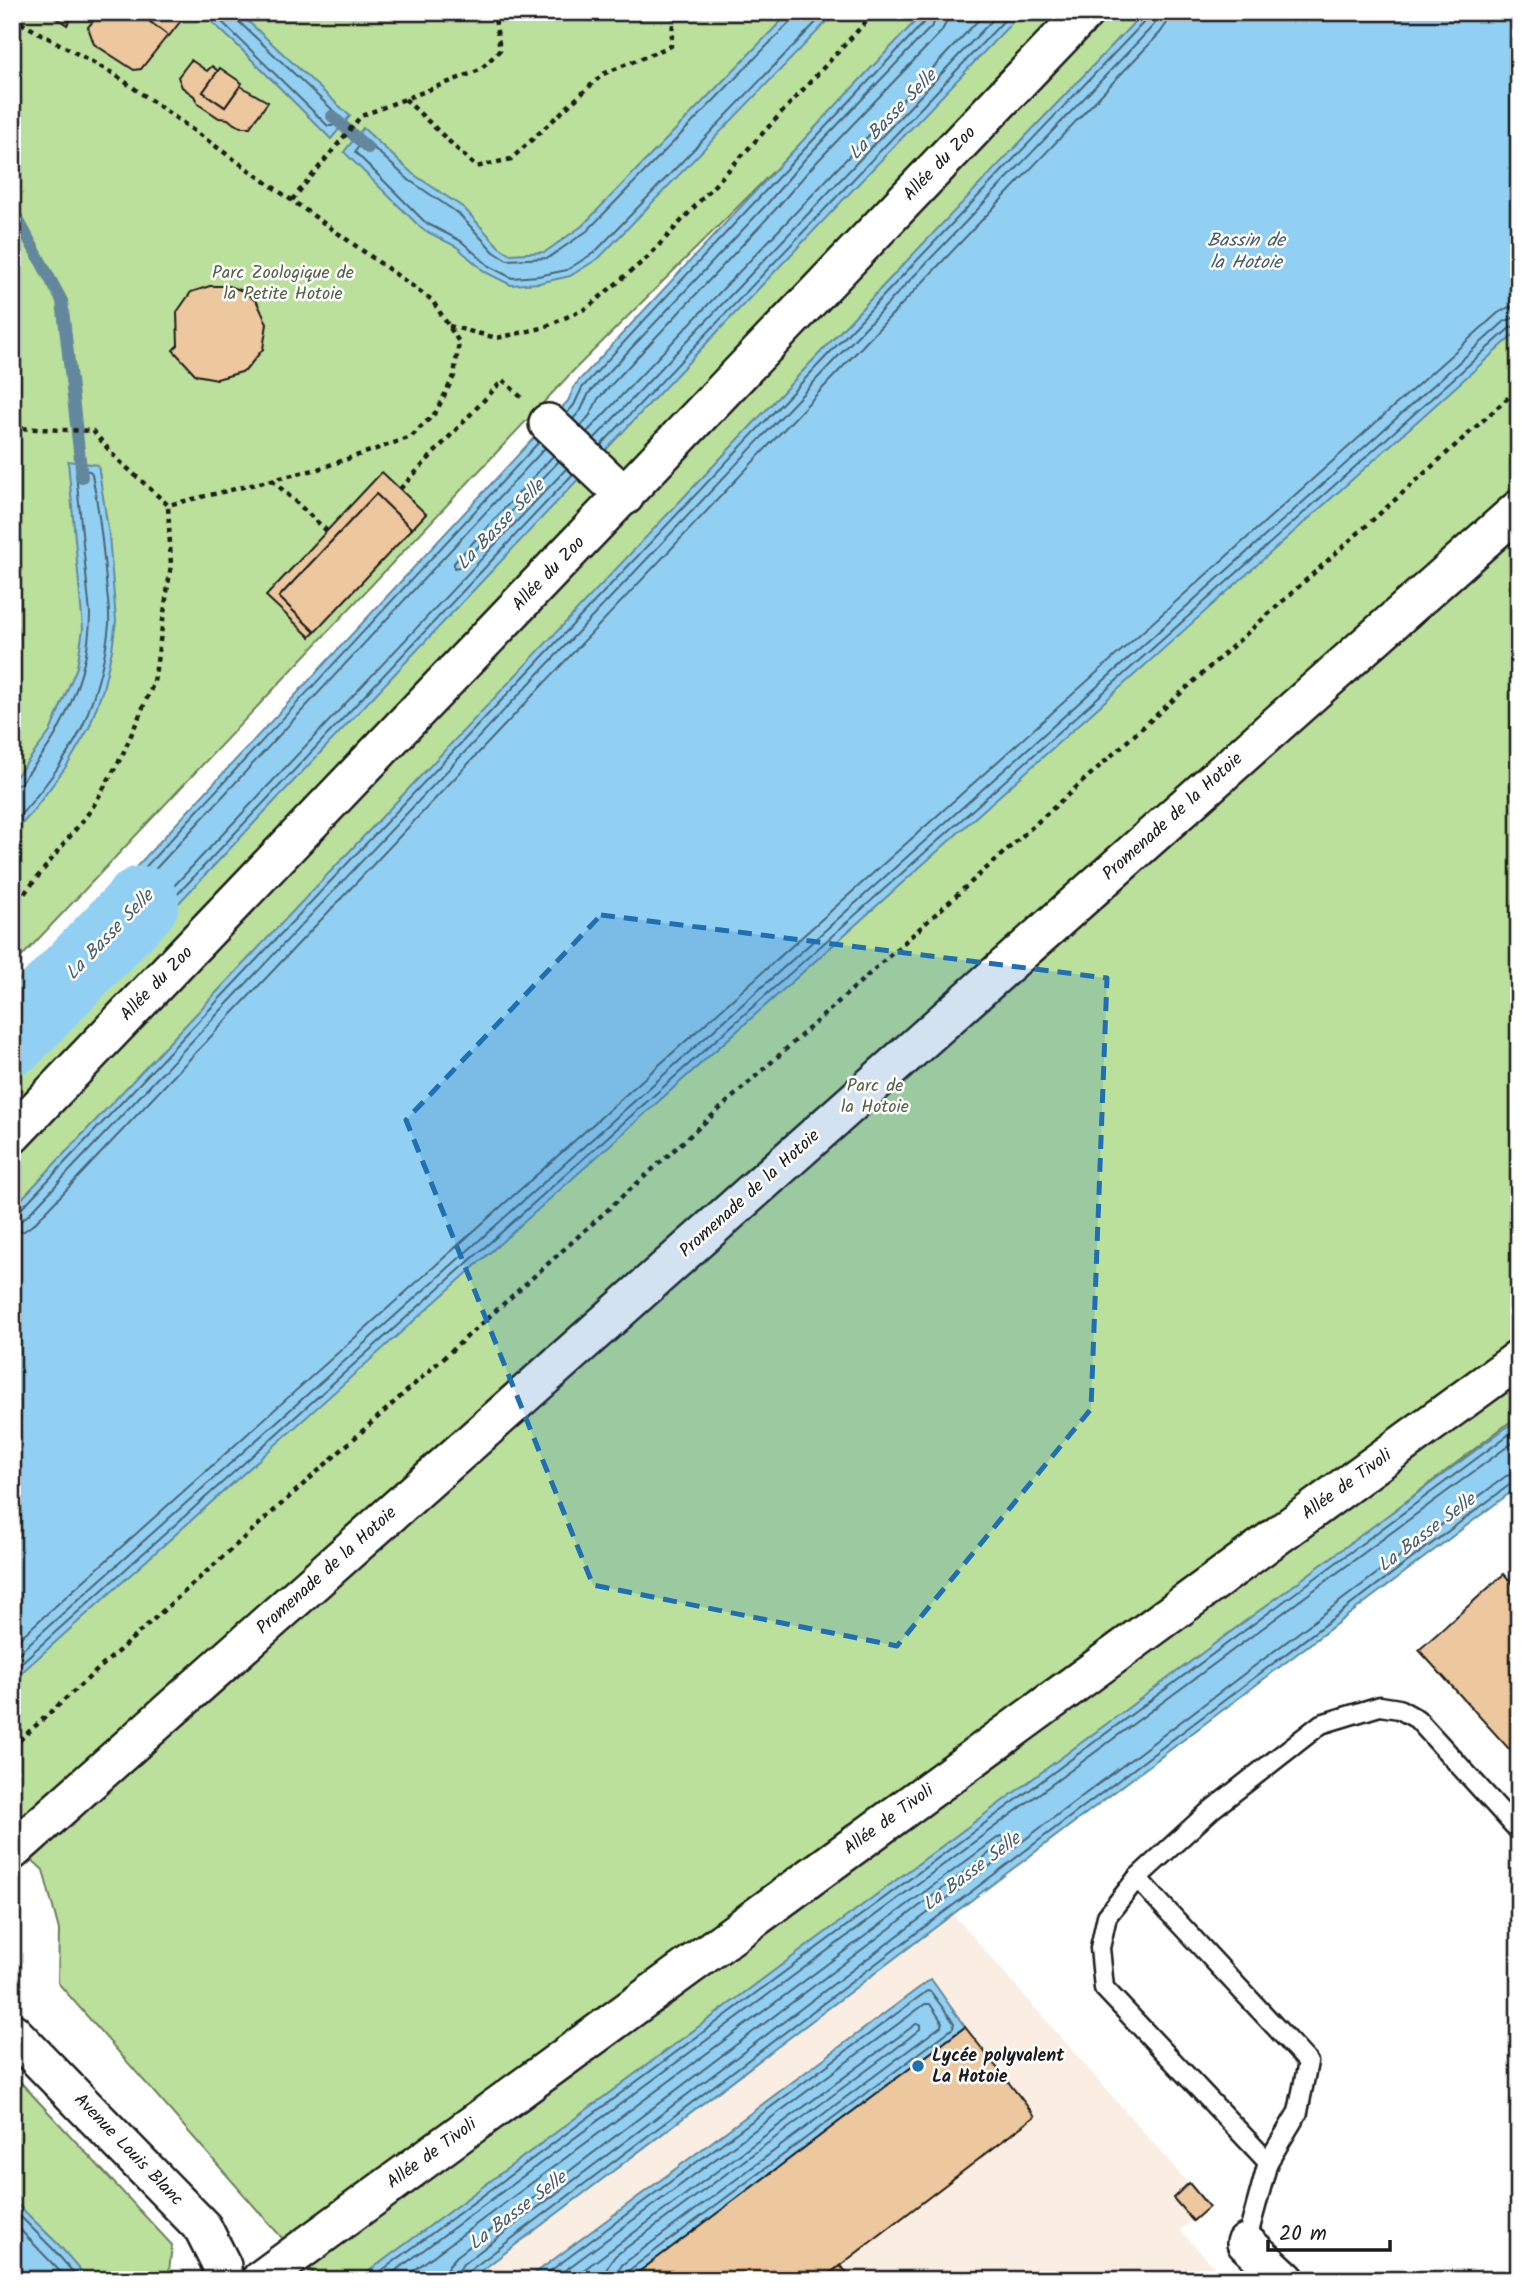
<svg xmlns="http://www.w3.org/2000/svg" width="1531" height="2292" font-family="Kalam,sans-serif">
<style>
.built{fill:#faeee2}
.green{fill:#bbe09b;stroke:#6c7e5c;stroke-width:2}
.water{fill:#92d0f3;stroke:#63889d;stroke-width:2}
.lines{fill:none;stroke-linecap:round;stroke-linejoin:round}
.shore{stroke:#4b6472;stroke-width:2}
.stream{stroke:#63889d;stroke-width:12}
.river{stroke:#92d0f3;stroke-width:74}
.building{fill:#edc79d;stroke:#1c1c1c;stroke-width:2}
.lane-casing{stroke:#1c1c1c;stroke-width:23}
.street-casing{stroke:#1c1c1c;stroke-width:42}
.path{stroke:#1c1c1c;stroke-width:4.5;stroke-dasharray:5 5;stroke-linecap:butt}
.lane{stroke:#fff;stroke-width:18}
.street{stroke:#fff;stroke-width:37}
.marked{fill:#1f6fb2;fill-opacity:0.2;stroke:#1f6fb2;stroke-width:5;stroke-dasharray:14 9;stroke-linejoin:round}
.poi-dot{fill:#1f6fb2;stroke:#fff;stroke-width:2.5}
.labels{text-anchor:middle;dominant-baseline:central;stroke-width:5;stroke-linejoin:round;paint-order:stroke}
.street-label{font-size:18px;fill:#1c1c1c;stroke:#fff}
.park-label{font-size:18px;fill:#546148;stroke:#fff}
.poi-label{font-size:18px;font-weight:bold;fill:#1c1c1c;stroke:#fff;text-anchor:start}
.water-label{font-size:19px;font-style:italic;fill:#455b67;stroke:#fff}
</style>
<rect width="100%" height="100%" fill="#fff"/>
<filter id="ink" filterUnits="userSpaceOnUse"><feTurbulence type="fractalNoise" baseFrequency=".0143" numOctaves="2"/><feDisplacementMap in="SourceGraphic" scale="14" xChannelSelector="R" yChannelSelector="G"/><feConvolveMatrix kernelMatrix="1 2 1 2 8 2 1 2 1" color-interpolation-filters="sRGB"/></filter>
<g filter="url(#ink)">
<polygon class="built" points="953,1914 1209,2207 1180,2230 1226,2280 469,2280"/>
<g class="green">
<polygon points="12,12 933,12 575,369 12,967"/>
<polygon points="1014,12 1519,12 1519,1415 389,2280 319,2280 58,1983 59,1930 43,1870 12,1841 12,1072"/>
<polygon points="12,2073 172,2245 168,2280 12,2280"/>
</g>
<g class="water">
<polygon points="201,12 238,12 350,116 331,139 237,45"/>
<polygon points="790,12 836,12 599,258 570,276 539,283 511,285 485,272 457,247 422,229 344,152 363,128 413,174 464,208 499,247 510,254 545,252 582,226"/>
<path d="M 924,12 L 1022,12 L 683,368 L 91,996 L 51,959 L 568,401 L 575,385 C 690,260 807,136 924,12 Z"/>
<polygon points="1144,12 1519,12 1519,330 12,1681 12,1209 901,267"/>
<polygon points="68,461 98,465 109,535 116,621 112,650 103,689 89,728 68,764 30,815 12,834 12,782 50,732 77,667 83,629"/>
<polygon points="41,970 80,1008 12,1077 12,1000"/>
<polygon points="1519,1418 1519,1486 469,2280 357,2280"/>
<polygon points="931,1979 965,2027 628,2280 526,2280"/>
<polygon points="12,2199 58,2244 89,2280 12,2280"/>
</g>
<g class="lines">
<g class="shore">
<polyline points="212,12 328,126 332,126 338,119 338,115 237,20 234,12"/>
<polyline points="795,12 792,20 587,231 548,258 507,260 494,252 459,214 409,180 366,141 362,141 355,152 426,223 461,241 489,266 512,278 538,276 567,270 595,252 826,12"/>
<path d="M 567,413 L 574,405 L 582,388 C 695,264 811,143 926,20 L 928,12"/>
<polyline points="573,419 581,410 589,393 767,204 805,159 933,25 937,12"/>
<polyline points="581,426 590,415 598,399 774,211 813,166 941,32 946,23 948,12"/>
<polyline points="587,432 986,12"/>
<polyline points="594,439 1000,12"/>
<polyline points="539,442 63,956 63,961 88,984 93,984 573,474"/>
<polyline points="601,445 1012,12"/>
<polyline points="545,448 75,956 76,961 88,972 93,972 567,468"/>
<polyline points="553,456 454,563 454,568 459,567 559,461"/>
<path d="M 12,786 L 21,783 C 32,767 47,751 56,734 C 76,697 90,656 90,614 L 76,473 L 79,470 L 90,471 L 92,474 C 99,510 103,545 106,581 C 107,595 110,610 109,624 C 106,657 96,692 84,723 C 71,754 36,799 12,824"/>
<polyline points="12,1005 19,1003 42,982 68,1008 12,1067"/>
<polyline points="12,1014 23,1011 41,994 56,1007 12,1054"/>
<polyline points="12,1213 20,1210 906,272 1146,20 1149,12"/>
<polyline points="12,1222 20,1221 27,1216 912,278 1153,26 1157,20 1157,12"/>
<polyline points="12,1232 24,1231 34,1224 920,285 1160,33 1167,23 1168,12"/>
<polyline points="12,1645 1498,313 1507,308 1519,306"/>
<polyline points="12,1659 1505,321 1519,316"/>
<polyline points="12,1671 1511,327 1519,325"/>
<polyline points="12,2208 53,2249 80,2280"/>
<polyline points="12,2221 68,2280"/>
<polyline points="369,2280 1519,1427"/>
<polyline points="383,2280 1519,1438"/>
<polyline points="401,2280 1000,1836 1005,1837 1004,1842 457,2256 449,2265 446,2280"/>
<polyline points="457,2280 458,2272 463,2264 1506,1476 1519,1473"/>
<polyline points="465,2280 469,2271 1512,1483 1519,1481"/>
<polyline points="538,2280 927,1991 931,1992 954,2023 953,2028 628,2271 624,2280"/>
<polyline points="552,2280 925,2004 930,2004 942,2022 941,2026 623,2264 617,2271 616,2280"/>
<polyline points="570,2280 916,2024 920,2024 920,2029 894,2050 615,2256 607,2268 605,2280"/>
</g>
<g class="stream">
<polyline points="332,116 368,148"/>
<polyline points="12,208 62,301 82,477"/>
</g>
<polyline class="river" points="12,1038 142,903"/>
</g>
<g class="building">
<polygon points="52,12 73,12 74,13 67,25 51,14"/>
<polygon points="101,12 137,12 168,35 141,69 134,70 94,44 88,27"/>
<polygon points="137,12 187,12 187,13 169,36"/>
<polygon points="191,60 207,71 212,66 218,71 203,92 225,107 240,86 268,102 250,127 241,127 234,124 228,119 219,118 198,104 194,96 182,87 178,77"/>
<polygon points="220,68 242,83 225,107 203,92"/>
<polygon points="210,286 229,286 243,291 257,302 267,324 263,349 245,371 217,379 196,375 173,350 178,345 177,312 191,292"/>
<polygon points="382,472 426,514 412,529 376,494 279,597 315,632 310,637 266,596"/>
<polygon points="376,494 412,529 315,632 279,597"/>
<polygon points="1504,1574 1519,1590 1519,1760 1419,1650"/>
<polygon points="965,2027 1035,2116 821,2280 628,2280"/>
<polygon points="1189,2183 1209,2207 1193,2221 1173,2198"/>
<polygon points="840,2266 856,2280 821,2280"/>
</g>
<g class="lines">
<g class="lane-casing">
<g id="lane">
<polyline points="1137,1878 1308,2062 1298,2112 1268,2162 1246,2243"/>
<polyline points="1268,2162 1104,1988 1100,1948 1107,1916 1137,1878 1211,1810 1321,1724 1380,1706 1399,1709 1417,1719 1519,1831"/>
</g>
</g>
<g class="street-casing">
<g id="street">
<polyline points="548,423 625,496"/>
<polyline points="12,1135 1085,12"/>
<polyline points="12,1851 1519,509"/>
<polyline points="12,2032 203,2228 222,2266 222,2280"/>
<polyline points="1246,2243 1286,2280"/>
<polyline points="260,2280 1519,1359"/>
</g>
</g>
<g class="path">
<polyline points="12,18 114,74 432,300 459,342 454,376 436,412 411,437 318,469 168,505 115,457 93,431 12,428"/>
<polyline points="405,99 476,167 511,159 603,74 671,46 674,12"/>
<polyline points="292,200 361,116 480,70 500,50 494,12"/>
<polyline points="449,326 497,338 542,328 587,308 648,257 875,12"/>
<polyline points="272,480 327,531"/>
<polyline points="400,489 503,380 522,398"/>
<polyline points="12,909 91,810 122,756 154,682 171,565 168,505"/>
<polyline points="12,1747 1519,388"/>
<polyline points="1396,2280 1401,2275"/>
</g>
<use href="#lane" class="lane"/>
<use href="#street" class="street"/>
</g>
</g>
<path class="marked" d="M 601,915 L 1107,978 L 1091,1409 L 897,1646 L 593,1585 L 406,1120 Z"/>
<circle class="poi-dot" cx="918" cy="2066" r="7"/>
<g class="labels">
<g class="street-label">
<text transform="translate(940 164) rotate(-46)">Allée du Zoo</text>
<text transform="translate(549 574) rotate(-46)">Allée du Zoo</text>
<text transform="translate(1173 817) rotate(-42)">Promenade de la Hotoie</text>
<text transform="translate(157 984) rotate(-46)">Allée du Zoo</text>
<text transform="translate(750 1194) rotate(-42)">Promenade de la Hotoie</text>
<text transform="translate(1347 1485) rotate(-36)">Allée de Tivoli</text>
<text transform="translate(327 1571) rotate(-42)">Promenade de la Hotoie</text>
<text transform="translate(889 1820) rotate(-36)">Allée de Tivoli</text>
<text transform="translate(128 2150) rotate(46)">Avenue Louis Blanc</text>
<text transform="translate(432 2154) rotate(-36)">Allée de Tivoli</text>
</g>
<g class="park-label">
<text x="283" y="273">Parc Zoologique de<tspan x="283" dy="21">la Petite Hotoie</tspan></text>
<text x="875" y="1086">Parc de<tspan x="875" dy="21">la Hotoie</tspan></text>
</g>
<g class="poi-label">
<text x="932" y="2056">Lycée polyvalent<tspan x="932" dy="21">La Hotoie</tspan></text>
</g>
<g class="water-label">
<text transform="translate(893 115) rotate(-46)">La Basse Selle</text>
<text x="1246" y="241">Bassin de<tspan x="1246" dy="22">la Hotoie</tspan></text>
<text transform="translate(501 525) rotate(-46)">La Basse Selle</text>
<text transform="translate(110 935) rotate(-46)">La Basse Selle</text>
<text transform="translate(1427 1533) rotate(-37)">La Basse Selle</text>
<text transform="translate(972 1872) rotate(-37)">La Basse Selle</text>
<text transform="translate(518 2211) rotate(-37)">La Basse Selle</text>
</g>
</g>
<rect width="1531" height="2292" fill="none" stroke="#fff" stroke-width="42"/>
<rect x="21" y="21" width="1489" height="2250" fill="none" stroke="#1c1c1c" stroke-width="2.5" filter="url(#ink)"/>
<path d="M1268 2240v10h122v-10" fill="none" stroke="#1c1c1c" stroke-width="3.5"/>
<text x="1279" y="2240" font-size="21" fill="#1c1c1c" stroke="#ffffff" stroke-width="5" paint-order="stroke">20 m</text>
</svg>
